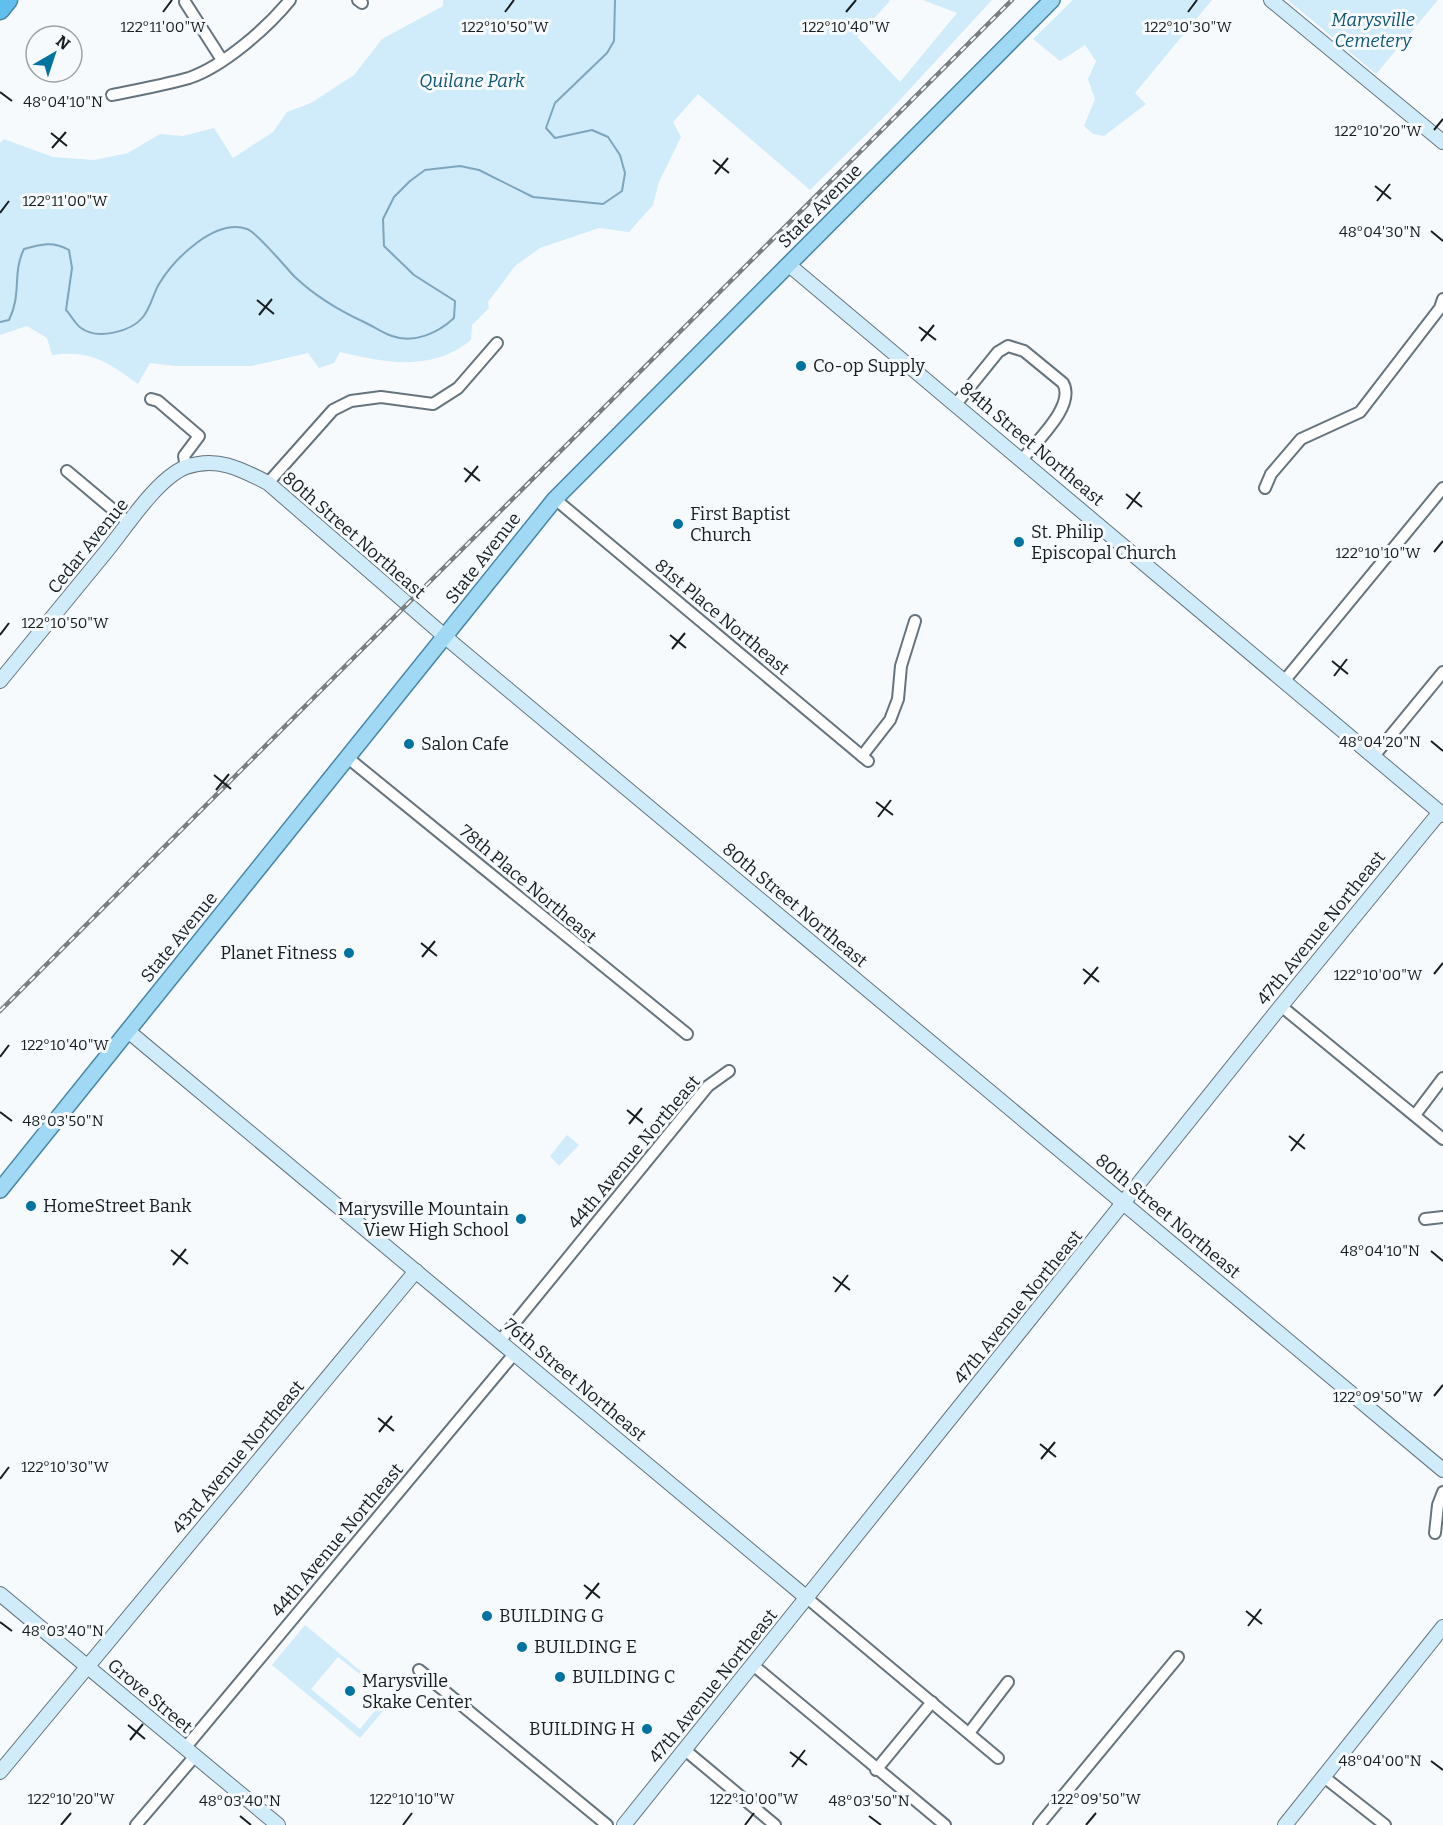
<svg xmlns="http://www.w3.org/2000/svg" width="1443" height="1825" font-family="Bitter,serif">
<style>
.green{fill:#d0ebfa}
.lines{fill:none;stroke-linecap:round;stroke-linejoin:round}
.stream{stroke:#7ea5bb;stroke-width:2}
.street-casing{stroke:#65747d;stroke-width:14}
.secondary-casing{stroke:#65747d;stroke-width:16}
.primary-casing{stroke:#4886a6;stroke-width:18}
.highway-casing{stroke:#4886a6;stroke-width:21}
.street{stroke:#fff;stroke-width:10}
.secondary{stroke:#d0ecfa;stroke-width:14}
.primary{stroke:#a1d8f4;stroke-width:15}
.highway{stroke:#62beed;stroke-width:18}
.rail-casing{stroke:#797e81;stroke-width:4.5}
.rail{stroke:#f7fafc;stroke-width:2;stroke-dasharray:7;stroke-linecap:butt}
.ticks{fill:none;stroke:#171e21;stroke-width:2}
.poi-dot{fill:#00739e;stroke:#f7fafc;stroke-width:2}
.labels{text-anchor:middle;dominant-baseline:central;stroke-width:6;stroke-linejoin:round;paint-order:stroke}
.park-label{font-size:18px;font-style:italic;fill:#0c5574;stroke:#f7fafc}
.street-label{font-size:18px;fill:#171e21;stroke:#f7fafc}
.poi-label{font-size:18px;fill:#171e21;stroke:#f7fafc;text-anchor:start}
.ticks-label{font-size:15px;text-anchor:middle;fill:#171e21;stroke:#f7fafc;stroke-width:6;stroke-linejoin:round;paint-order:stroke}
</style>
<rect width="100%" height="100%" fill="#f7fafc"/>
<g class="green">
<path d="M 443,0 L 888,0 L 890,1 L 857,37 L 900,82 L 957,13 L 923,0 L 992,0 L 887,114 L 810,190 L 698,94 L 673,122 L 681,137 L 659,182 L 653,205 L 629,232 L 599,228 L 540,248 L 515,266 L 488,302 L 489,308 L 472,325 L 471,340 C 432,372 386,363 340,352 L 334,363 L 319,368 L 308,353 L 252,366 L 175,366 L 150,363 L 138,384 C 107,362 91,350 52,355 L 47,338 L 27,326 L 0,335 L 0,143 L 4,139 L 53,157 L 94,160 L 128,153 L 160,134 L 183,136 L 214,128 L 233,158 L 273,132 L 287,112 L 311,103 L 354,75 L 382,39 L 443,6 Z"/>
<polygon points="1073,0 1212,0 1135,93 1146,104 1104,136 1093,134 1084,126 1095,99 1088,79 1096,61 1085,45 1060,61 1033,39"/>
<polygon points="1288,0 1438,0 1376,74"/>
<polygon points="567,1135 579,1145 559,1166 550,1156"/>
<polygon points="305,1625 363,1673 361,1675 338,1657 311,1689 360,1729 390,1693 395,1697 360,1738 272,1665"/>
</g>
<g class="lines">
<path class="stream" d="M 0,322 L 9,320 C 22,294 12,273 24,249 C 42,244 53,241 69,250 L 72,268 L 66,310 C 71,315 75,324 81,328 C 97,340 131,332 143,317 C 151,307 153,294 159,284 C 174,259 215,218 247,229 C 257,232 286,268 295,277 C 315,296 338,310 364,322 C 373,326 382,333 392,336 C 414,344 438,333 454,318 L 455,301 L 414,275 L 384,246 L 383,219 L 394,197 L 410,181 L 425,170 L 460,166 L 479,170 L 533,197 L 603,204 L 622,191 L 625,173 L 620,155 L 608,137 L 592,130 L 555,138 L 546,128 L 555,103 L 607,53 L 614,41 L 615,0"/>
<g class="street-casing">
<g id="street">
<polyline points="358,0 362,3"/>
<polyline points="185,2 222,60"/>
<path d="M 112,95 C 137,90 164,85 189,78 C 224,66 267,28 290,0"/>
<polyline points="151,399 158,401 199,436 184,456 186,467"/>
<path d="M 956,404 L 998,352 L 1008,346 L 1024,351 L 1063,383 C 1076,406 1036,441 1022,460"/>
<polyline points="67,471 129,523"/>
<polyline points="268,483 333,410 351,401 381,397 433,404 458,388 497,343"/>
<polyline points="1265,488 1271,474 1301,439 1360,412 1440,308 1443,299"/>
<polyline points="555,499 868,761"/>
<polyline points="1285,680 1443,488"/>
<polyline points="862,756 890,720 898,699 901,666 915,621"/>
<polyline points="1374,756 1443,672"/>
<polyline points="348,758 687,1034"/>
<polyline points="1281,1006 1443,1139"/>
<polyline points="1415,1115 1443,1078"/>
<polyline points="1425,1219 1443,1217"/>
<polyline points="500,1341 708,1086 729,1071"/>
<polyline points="1435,1533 1438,1505 1443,1492"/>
<polyline points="807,1598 998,1758"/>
<polyline points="753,1665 945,1825"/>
<polyline points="419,1670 607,1825"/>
<polyline points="969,1733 1008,1682"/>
<polyline points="185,1748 514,1354"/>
<polyline points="685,1750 775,1825"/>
<polyline points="876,1770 932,1702"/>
<polyline points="1324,1777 1385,1825"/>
<polyline points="136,1825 195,1756"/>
<polyline points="1039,1825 1178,1657"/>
</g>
</g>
<g class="secondary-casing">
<g id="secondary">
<polyline points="1271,0 1443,142"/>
<polyline points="789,265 1443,815"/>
<path d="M 0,681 C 35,638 70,596 105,553 C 125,529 157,478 186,467 C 217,456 241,469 268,483 L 456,646 L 1443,1470"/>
<polyline points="128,1031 807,1598"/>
<polyline points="0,1594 278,1825"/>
<polyline points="0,1772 416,1271"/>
<polyline points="624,1825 1281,1006 1440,812"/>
<polyline points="1285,1825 1443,1627"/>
</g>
</g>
<g class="primary-casing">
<polyline id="primary" points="0,1190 555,499 1052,0"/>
</g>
<g class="highway-casing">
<polyline id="highway" points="0,10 8,0"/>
</g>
<use href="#street" class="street"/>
<use href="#secondary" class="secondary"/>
<use href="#primary" class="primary"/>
<use href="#highway" class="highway"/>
<g class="rail-casing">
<polyline id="rail" points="0,1011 1012,0"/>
</g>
<use href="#rail" class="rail"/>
</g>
<path class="ticks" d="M 163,12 L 172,0M 505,12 L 514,0M 846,12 L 856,0M 1188,12 L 1197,0M 0,92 L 12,101M 1434,130 L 1443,119M 51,133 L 67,146M 52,148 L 66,132M 713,160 L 729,173M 715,174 L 728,158M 1375,186 L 1391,199M 1377,201 L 1390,184M 0,213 L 9,201M 1431,231 L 1443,241M 257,300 L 274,314M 259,315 L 272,299M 919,327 L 936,340M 921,341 L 934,325M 464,468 L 480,481M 465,482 L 478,466M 1126,494 L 1142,507M 1127,509 L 1140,492M 1434,552 L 1443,541M 0,635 L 9,623M 670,635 L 686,648M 672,649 L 685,633M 1332,661 L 1348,674M 1334,676 L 1347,659M 1431,741 L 1443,751M 214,775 L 231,789M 216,790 L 229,774M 876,802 L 893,815M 878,817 L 891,800M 421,943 L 437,956M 422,957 L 435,941M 1083,969 L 1099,982M 1434,974 L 1443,963M 1084,984 L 1098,967M 0,1057 L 9,1045M 627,1110 L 643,1123M 0,1112 L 12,1121M 629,1124 L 642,1108M 1289,1136 L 1305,1149M 1291,1151 L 1304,1134M 171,1250 L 188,1264M 1431,1251 L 1443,1261M 173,1265 L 186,1249M 833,1277 L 850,1290M 835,1292 L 848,1275M 1434,1396 L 1443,1385M 378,1418 L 394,1431M 379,1432 L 392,1416M 1040,1444 L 1056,1457M 1041,1459 L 1055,1442M 0,1479 L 9,1467M 584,1585 L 600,1598M 586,1599 L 599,1583M 1246,1611 L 1262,1624M 0,1622 L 12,1631M 1248,1626 L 1261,1609M 128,1725 L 145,1739M 130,1740 L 143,1724M 790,1752 L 807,1765M 1431,1761 L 1443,1770M 792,1767 L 805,1750M 240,1816 L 251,1825M 869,1816 L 881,1825M 61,1825 L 71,1813M 403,1825 L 412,1813M 745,1825 L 754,1813M 1086,1825 L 1096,1813"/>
<g class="poi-dot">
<circle cx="801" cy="366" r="6"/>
<circle cx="678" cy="524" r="6"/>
<circle cx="1019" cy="542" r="6"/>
<circle cx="409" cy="744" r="6"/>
<circle cx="349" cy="953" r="6"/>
<circle cx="31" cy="1206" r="6"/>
<circle cx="521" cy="1219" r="6"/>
<circle cx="487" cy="1616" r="6"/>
<circle cx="522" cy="1647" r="6"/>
<circle cx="560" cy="1677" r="6"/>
<circle cx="350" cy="1691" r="6"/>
<circle cx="647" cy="1729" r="6"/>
</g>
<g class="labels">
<g class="park-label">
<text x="1373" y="20">Marysville<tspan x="1373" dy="21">Cemetery</tspan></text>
<text x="472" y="81">Quilane Park</text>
</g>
<g class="street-label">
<text transform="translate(820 206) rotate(-45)">State Avenue</text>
<text transform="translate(1032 444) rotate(40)">84th Street Northeast</text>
<text transform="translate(354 535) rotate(41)">80th Street Northeast</text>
<text transform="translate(88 546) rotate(-51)">Cedar Avenue</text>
<text transform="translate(483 558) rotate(-52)">State Avenue</text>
<text transform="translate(722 617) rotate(40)">81st Place Northeast</text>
<text transform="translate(528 884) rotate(40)">78th Place Northeast</text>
<text transform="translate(795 905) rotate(40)">80th Street Northeast</text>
<text transform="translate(1321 928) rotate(-51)">47th Avenue Northeast</text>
<text transform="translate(179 937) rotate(-51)">State Avenue</text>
<text transform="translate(634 1152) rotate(-50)">44th Avenue Northeast</text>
<text transform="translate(1168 1216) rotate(40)">80th Street Northeast</text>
<text transform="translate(1018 1307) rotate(-51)">47th Avenue Northeast</text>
<text transform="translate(575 1380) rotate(40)">76th Street Northeast</text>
<text transform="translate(238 1457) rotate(-50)">43rd Avenue Northeast</text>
<text transform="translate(337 1540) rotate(-50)">44th Avenue Northeast</text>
<text transform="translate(713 1686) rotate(-51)">47th Avenue Northeast</text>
<text transform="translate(150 1696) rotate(40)">Grove Street</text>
</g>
<g class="poi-label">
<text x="813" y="366">Co-op Supply</text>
<text x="690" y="514">First Baptist<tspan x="690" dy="21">Church</tspan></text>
<text x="1031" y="532">St. Philip<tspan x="1031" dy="21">Episcopal Church</tspan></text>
<text x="421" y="744">Salon Cafe</text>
<text x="337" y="953" text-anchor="end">Planet Fitness</text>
<text x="43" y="1206">HomeStreet Bank</text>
<text x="509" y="1209" text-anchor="end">Marysville Mountain<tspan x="509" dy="21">View High School</tspan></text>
<text x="499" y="1616">BUILDING G</text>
<text x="534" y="1647">BUILDING E</text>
<text x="572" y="1677">BUILDING C</text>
<text x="362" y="1681">Marysville<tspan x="362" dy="21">Skake Center</tspan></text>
<text x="635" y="1729" text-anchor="end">BUILDING H</text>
</g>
</g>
<g class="ticks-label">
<text x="163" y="32">122°11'00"W</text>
<text x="505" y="32">122°10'50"W</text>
<text x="846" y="32">122°10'40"W</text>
<text x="1188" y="32">122°10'30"W</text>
<text x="63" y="107">48°04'10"N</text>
<text x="1378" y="136">122°10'20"W</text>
<text x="65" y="206">122°11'00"W</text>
<text x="1380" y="237">48°04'30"N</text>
<text x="1378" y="558">122°10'10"W</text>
<text x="65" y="628">122°10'50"W</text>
<text x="1380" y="747">48°04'20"N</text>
<text x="1378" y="980">122°10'00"W</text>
<text x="65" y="1050">122°10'40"W</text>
<text x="63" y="1126">48°03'50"N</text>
<text x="1380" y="1256">48°04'10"N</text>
<text x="1378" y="1402">122°09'50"W</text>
<text x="65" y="1472">122°10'30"W</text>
<text x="63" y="1636">48°03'40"N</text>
<text x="1380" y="1766">48°04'00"N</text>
<text x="71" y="1804">122°10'20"W</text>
<text x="412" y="1804">122°10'10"W</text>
<text x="754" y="1804">122°10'00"W</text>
<text x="1096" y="1804">122°09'50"W</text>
<text x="240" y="1806">48°03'40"N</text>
<text x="869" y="1806">48°03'50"N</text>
</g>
<g transform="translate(54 54) rotate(39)"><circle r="28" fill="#f7fafc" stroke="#9da2a4" stroke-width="1.5"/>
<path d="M0-4.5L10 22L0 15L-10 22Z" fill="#00739e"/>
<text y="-9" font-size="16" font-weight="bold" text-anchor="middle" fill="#171e21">N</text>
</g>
</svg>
